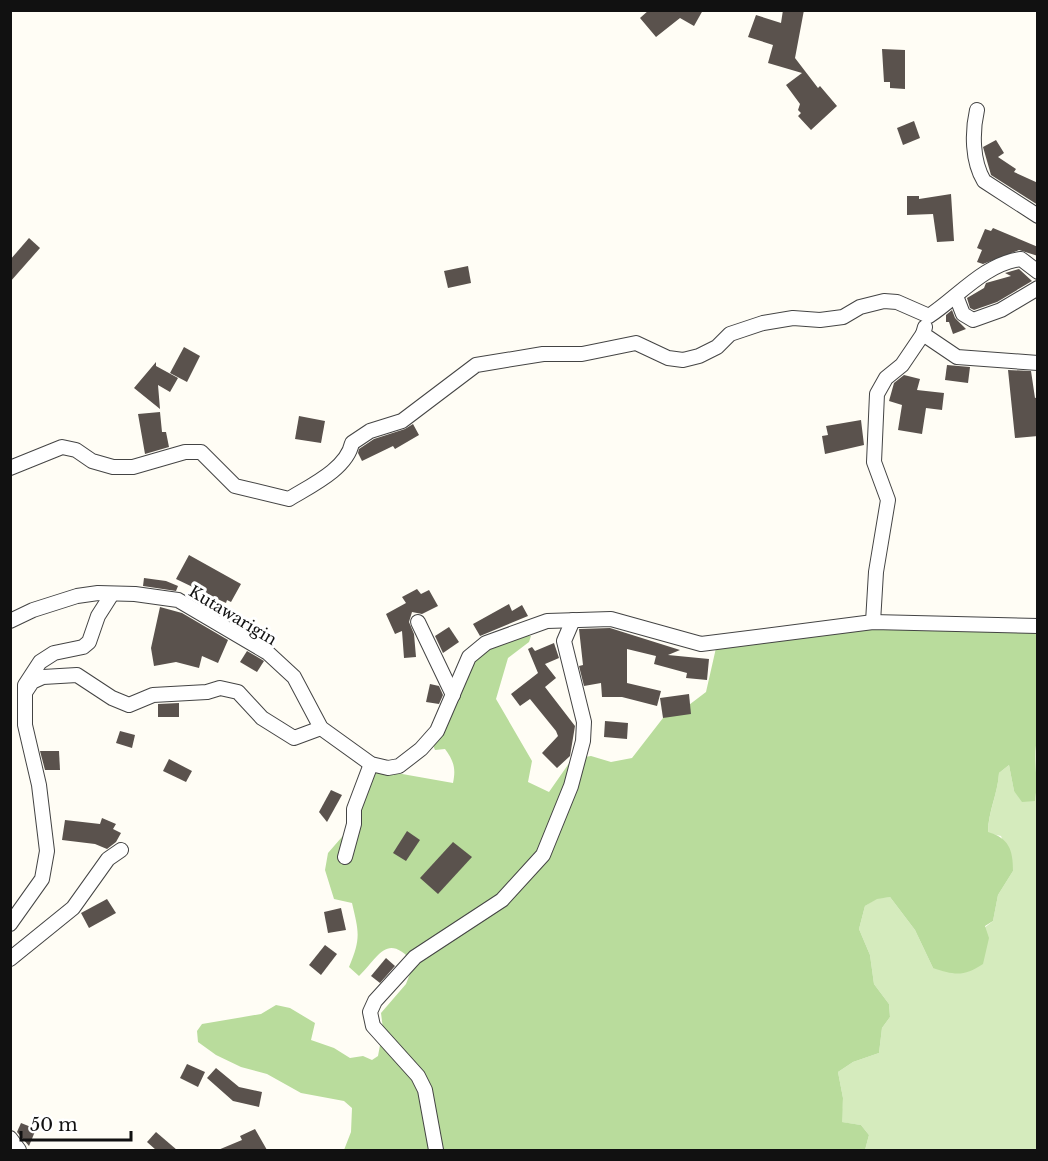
<svg xmlns="http://www.w3.org/2000/svg" width="1048" height="1161" font-family="'Libre Baskerville',serif">
<style>
.green{fill:#d5ebbd}
.forest{fill:#b9dc9c}
.building{fill:#5a524d}
.lines{fill:none;stroke-linecap:round;stroke-linejoin:round}
.minor-casing{stroke:#444;stroke-width:16}
.minor{stroke:#fff;stroke-width:14}
.labels{text-anchor:middle;dominant-baseline:central;stroke-width:6;stroke-linejoin:round;paint-order:stroke}
.street-label{font-size:16px;fill:#111;stroke:#fff}
</style>
<rect width="100%" height="100%" fill="#fffdf5"/>
<path class="green" d="M 1009,765 L 1014,791 L 1035,801 L 1037,788 L 1037,1150 L 865,1150 L 869,1135 L 861,1125 L 841,1122 L 843,1098 L 838,1072 L 853,1062 L 879,1053 L 882,1028 L 890,1017 L 889,1004 L 874,984 L 870,955 L 859,929 L 865,906 L 877,898 L 890,897 L 915,930 L 933,968 L 993,921 L 998,895 L 1013,871 L 1001,836 L 988,833 C 988,812 998,793 999,773 Z"/>
<path class="forest" d="M 895,629 L 1037,632 L 1038,737 C 1032,754 1039,779 1035,801 L 1022,802 L 1014,791 L 1009,765 L 999,773 C 998,793 988,812 988,832 C 1009,838 1013,850 1013,871 L 998,895 L 993,921 L 985,926 L 989,938 L 983,964 C 964,977 954,975 933,968 L 915,930 L 890,897 L 877,899 L 865,906 L 859,929 L 870,955 L 874,984 L 889,1004 L 890,1017 L 882,1028 L 879,1053 L 853,1062 L 838,1072 L 843,1098 L 842,1122 L 861,1125 L 869,1135 L 865,1150 L 344,1150 L 351,1132 L 352,1108 L 344,1101 L 301,1093 L 267,1074 L 241,1067 L 216,1055 L 198,1042 L 197,1031 L 202,1024 L 261,1014 L 276,1005 L 290,1008 L 315,1023 L 311,1040 L 334,1048 L 350,1058 L 363,1056 L 372,1060 L 378,1056 L 383,1029 L 381,1013 L 406,984 L 414,963 C 387,932 380,955 359,976 L 349,967 C 361,938 359,933 352,903 L 334,899 L 325,870 L 328,853 L 348,830 L 374,769 L 453,783 C 456,769 454,761 445,749 L 435,750 L 433,745 C 440,729 463,670 472,661 C 485,648 514,634 531,636 L 529,642 L 508,658 L 496,699 L 532,761 L 528,782 L 549,792 L 572,759 L 591,756 L 611,762 L 632,758 L 663,718 L 681,711 L 706,692 L 716,648 L 839,631 Z"/>
<g class="building">
<polygon points="649,10 703,10 694,26 680,18 656,37 640,18"/>
<polygon points="783,10 804,10 795,58 818,88 820,86 837,106 811,130 798,116 801,113 798,110 800,104 786,85 802,73 768,63 773,45 748,37 756,15 781,23"/>
<polygon points="882,49 905,50 905,89 890,88 890,82 884,82"/>
<polygon points="914,121 920,138 903,145 897,128"/>
<polygon points="996,140 1004,153 998,157 1016,169 1014,172 1038,183 1038,205 991,175 983,147"/>
<polygon points="951,194 954,241 937,242 933,214 907,215 907,196 919,196 919,199"/>
<polygon points="993,228 1038,247 1038,256 1019,250 983,264 977,262 982,250 977,248 985,229 991,231"/>
<polygon points="29,238 40,248 10,282 10,260"/>
<polygon points="468,266 471,283 448,288 444,271"/>
<polygon points="1019,269 1032,281 997,302 974,310 970,308 967,298 984,288 986,283 1011,276 1005,273"/>
<polygon points="952,310 955,318 966,329 953,334 949,322 946,322 946,315"/>
<polygon points="184,347 200,356 187,382 170,373"/>
<polygon points="156,362 156,366 178,378 170,392 158,385 160,409 134,388"/>
<polygon points="947,365 970,367 968,383 945,380"/>
<polygon points="1008,370 1031,371 1035,398 1038,397 1038,436 1015,438"/>
<polygon points="904,375 920,379 917,390 944,393 942,410 926,408 922,434 898,430 902,405 889,401 894,383"/>
<polygon points="160,412 162,432 166,432 169,447 145,454 138,414"/>
<polygon points="299,416 325,421 321,443 295,439"/>
<polygon points="861,420 864,445 825,454 822,436 828,435 826,426"/>
<polygon points="413,424 419,435 395,449 393,446 362,461 358,453 359,449 374,439 405,429"/>
<polygon points="189,555 241,584 231,602 227,600 226,603 176,579"/>
<polygon points="144,578 166,581 178,586 176,591 143,586"/>
<polygon points="417,589 421,594 429,590 438,606 422,614 412,612 409,622 414,634 416,657 404,658 402,631 395,634 386,614 406,603 402,597"/>
<polygon points="509,604 512,611 522,605 528,616 480,636 473,624"/>
<polygon points="160,607 182,613 228,640 218,663 202,656 199,668 176,662 154,666 151,648"/>
<polygon points="449,627 459,642 443,653 435,636"/>
<polygon points="610,628 680,650 668,655 709,659 707,680 686,678 687,673 654,664 656,656 627,649 627,683 661,691 657,706 622,697 602,697 601,683 584,686 579,666 583,665 579,629"/>
<polygon points="554,643 559,658 545,664 556,678 545,687 575,726 570,756 557,768 542,753 558,736 556,731 530,699 520,706 511,694 538,673 528,649 532,647 535,651"/>
<polygon points="247,651 264,661 257,672 240,662"/>
<polygon points="430,684 439,686 443,695 439,704 426,702"/>
<polygon points="689,694 691,714 663,718 660,698"/>
<polygon points="179,703 179,717 158,717 158,704"/>
<polygon points="605,721 628,723 627,739 604,737"/>
<polygon points="120,731 135,735 132,748 116,743"/>
<polygon points="40,751 59,751 60,770 45,770"/>
<polygon points="169,759 192,771 186,782 163,771"/>
<polygon points="331,790 342,795 327,822 319,812"/>
<polygon points="102,818 116,824 113,829 121,833 116,842 107,849 95,844 62,840 65,820 100,824"/>
<polygon points="407,831 420,840 406,861 393,853"/>
<polygon points="453,842 472,857 438,894 420,878"/>
<polygon points="107,899 116,913 89,928 81,913"/>
<polygon points="341,908 346,930 328,933 324,912"/>
<polygon points="325,945 337,954 321,975 309,965"/>
<polygon points="386,958 395,966 380,983 371,976"/>
<polygon points="187,1064 205,1072 198,1087 180,1078"/>
<polygon points="216,1068 239,1087 262,1092 259,1107 233,1101 207,1078"/>
<polygon points="21,1123 36,1129 29,1146 17,1132"/>
<polygon points="255,1129 267,1150 218,1150 242,1140 240,1136"/>
<polygon points="156,1132 177,1150 156,1150 147,1142"/>
</g>
<g class="lines">
<g class="minor-casing">
<g id="minor">
<path d="M 977,110 C 972,132 972,161 984,181 L 1038,216"/>
<polyline points="956,296 963,314 973,320 1001,310 1038,288"/>
<polyline points="925,327 923,334 957,357 1038,363"/>
<path d="M 10,468 L 62,447 L 76,450 L 92,461 L 113,467 L 133,467 L 185,452 L 201,452 L 235,486 L 289,499 C 310,486 347,469 352,443 L 370,431 L 402,421 L 476,365 L 543,354 L 582,354 L 636,343 L 668,358 L 683,360 L 699,356 L 717,347 L 730,334 L 763,323 L 793,318 L 820,320 L 843,317 L 860,307 L 884,301 L 897,302 L 929,316 C 958,297 984,264 1021,259 L 1038,272"/>
<polyline points="10,621 33,610 77,596 98,593 135,594 178,600 268,653 294,677 321,728 371,764 388,768 399,766 421,749 437,731 469,657 486,643 547,621 611,619 701,644 873,622 1038,626"/>
<polyline points="418,622 453,695"/>
<polyline points="873,622 876,572 888,500 874,462 877,394 886,378 902,365 923,334"/>
<polyline points="26,691 32,682 43,677 77,675 112,698 129,705 153,695 207,692 220,688 238,692 262,718 294,738 321,728"/>
<polyline points="345,857 354,824 354,809 371,764"/>
<polyline points="10,924 42,879 47,851 39,785 25,725 25,685 40,662 54,653 83,647 89,642 98,616 112,594"/>
<polyline points="10,959 73,908 108,859 121,850"/>
<polyline points="10,1138 19,1150"/>
<polyline points="436,1150 425,1090 418,1076 373,1026 370,1012 375,1001 415,957 502,900 543,855 571,786 583,741 584,722 564,641 573,620"/>
</g>
</g>
<use href="#minor" class="minor"/>
</g>
<g class="labels">
<g class="street-label">
<text transform="translate(233 615) rotate(31)">Kutawarigin</text>
</g>
</g>
<rect width="1048" height="1161" fill="none" stroke="#111111" stroke-width="24"/>
<path d="M21 1131v9h110v-9" fill="none" stroke="#111111" stroke-width="3"/>
<text x="30" y="1131" font-size="18" fill="#111111" stroke="#ffffff" stroke-width="4.5" paint-order="stroke">50 m</text>
</svg>
